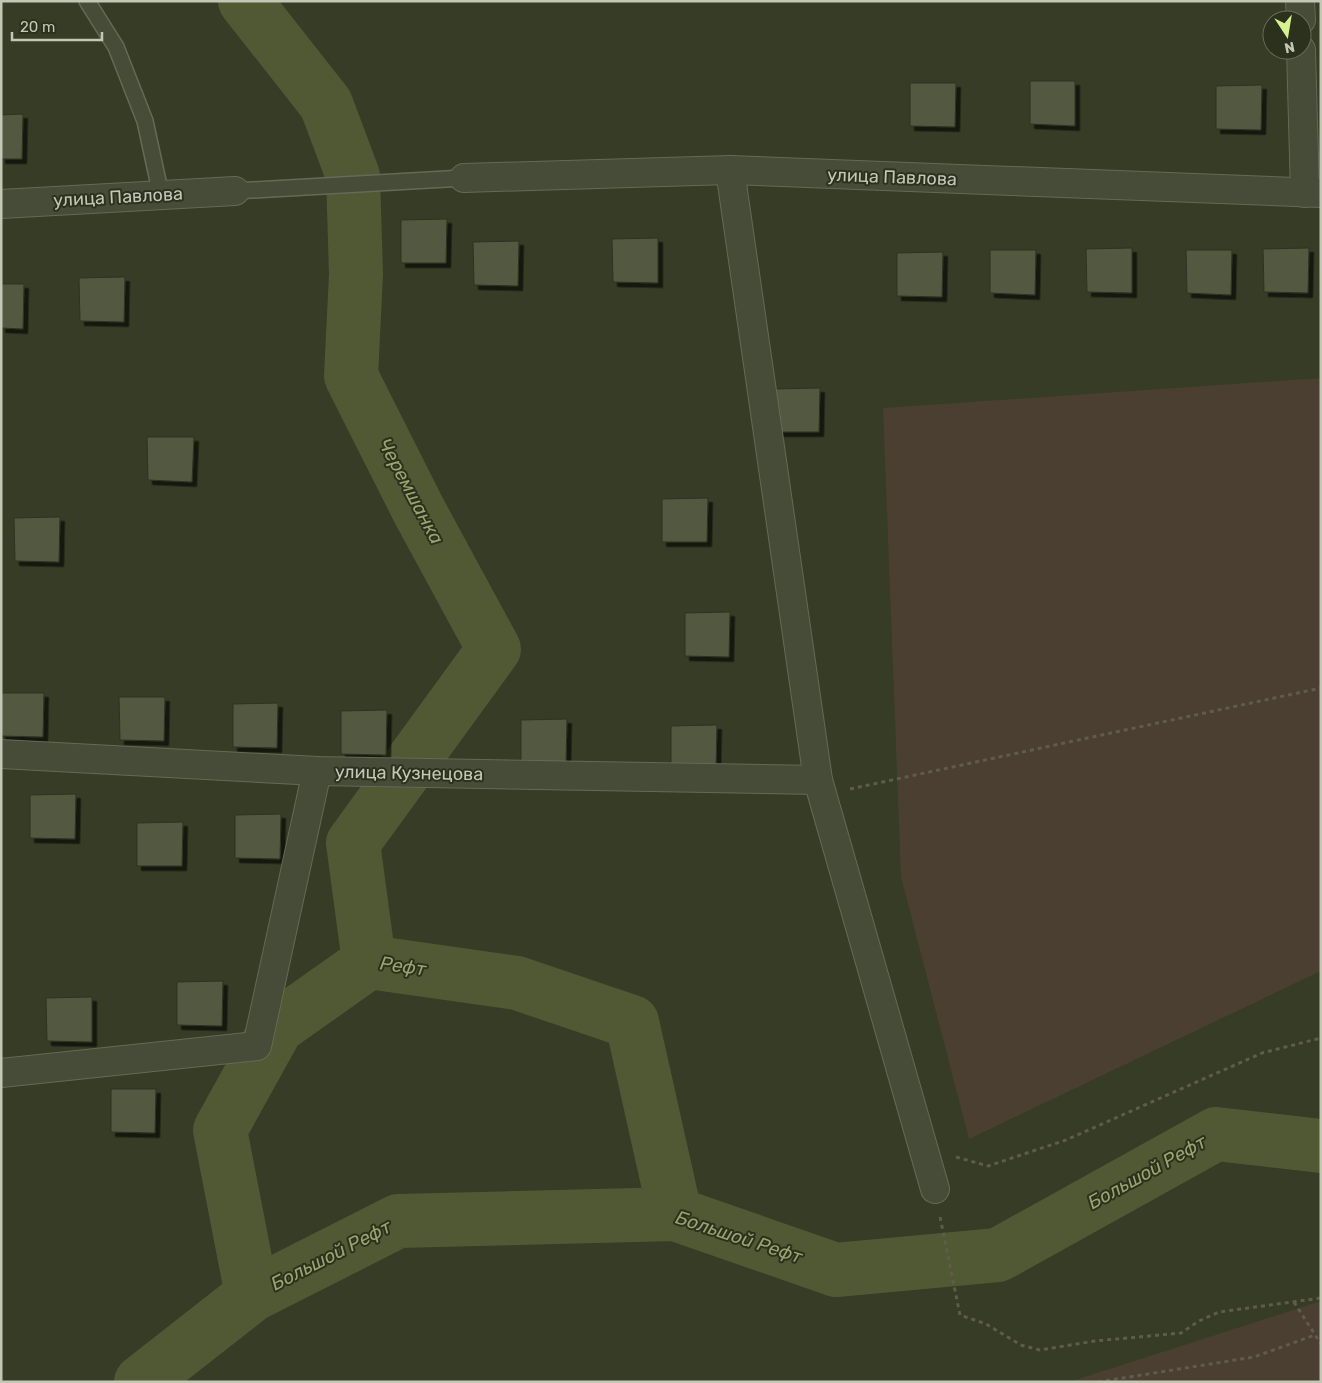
<svg xmlns="http://www.w3.org/2000/svg" width="1322" height="1383" font-family="Rubik,sans-serif">
<style>
.green{fill:#4a3f31}
.lines{fill:none;stroke-linecap:round;stroke-linejoin:round}
.river{stroke:#505933;stroke-width:54}
.building{fill:#53593f;stroke:#2e3320;filter:url(#shadow)}
.service-casing{stroke:#656a57;stroke-width:18}
.minor-casing{stroke:#656a57;stroke-width:30}
.path{stroke:#605c4c;stroke-width:3;stroke-dasharray:4 4;stroke-linecap:butt}
.service{stroke:#474c39;stroke-width:15}
.minor{stroke:#474c39;stroke-width:28}
.labels{text-anchor:middle;dominant-baseline:central;stroke-width:4;stroke-linejoin:round;paint-order:stroke}
.street-label{font-size:18px;fill:#c2c8b5;stroke:#2c311e}
.water-label{font-size:19px;font-style:italic;fill:#98a56f;stroke:#2c311e}
</style>
<defs>
<filter id="shadow"><feDropShadow dx="4.5" dy="4.5" stdDeviation="0" flood-color="#0009"/></filter>
</defs>
<rect width="100%" height="100%" fill="#363c25"/>
<g class="green">
<polygon points="1321,378 1321,971 969,1139 901,877 883,408"/>
<polygon points="1321,1301 1321,1382 1069,1382"/>
</g>
<g class="lines">
<g class="river">
<polyline points="245,1 326,104 353,176 356,274 351,376 418,509 494,649 353,843 369,962"/>
<polyline points="252,1295 220,1130 277,1027 369,962 517,983 632,1022 675,1214"/>
<polyline points="141,1382 252,1295 398,1221 675,1214 836,1270 998,1255 1216,1134 1321,1146"/>
</g>
</g>
<g class="building">
<polygon points="1030,81 1075,81 1075,126 1030,124"/>
<polygon points="910,83 956,83 955,127 910,126"/>
<polygon points="1262,85 1261,130 1216,129 1216,86"/>
<polygon points="23,114 22,159 1,159 1,115"/>
<polygon points="447,219 446,263 401,263 401,220"/>
<polygon points="658,238 658,283 613,282 612,239"/>
<polygon points="519,241 518,286 474,285 473,242"/>
<polygon points="1132,248 1132,293 1087,292 1086,249"/>
<polygon points="1309,248 1308,293 1264,292 1263,249"/>
<polygon points="990,250 1036,250 1035,295 990,293"/>
<polygon points="1186,250 1232,250 1231,295 1187,293"/>
<polygon points="943,252 942,297 897,296 897,253"/>
<polygon points="125,277 124,322 80,321 79,278"/>
<polygon points="1,284 24,284 23,329 1,328"/>
<polygon points="820,388 819,432 774,432 774,389"/>
<polygon points="147,437 194,437 192,482 148,480"/>
<polygon points="708,498 707,542 662,542 662,499"/>
<polygon points="60,517 59,562 15,561 14,518"/>
<polygon points="730,612 729,657 685,656 685,613"/>
<polygon points="1,693 44,693 43,737 1,736"/>
<polygon points="119,697 165,697 164,741 120,740"/>
<polygon points="278,703 277,748 233,747 233,704"/>
<polygon points="387,710 386,755 341,754 341,711"/>
<polygon points="567,719 566,764 521,763 521,720"/>
<polygon points="717,725 716,769 671,769 671,726"/>
<polygon points="76,794 75,839 30,838 30,795"/>
<polygon points="281,814 280,859 235,858 235,815"/>
<polygon points="183,822 182,866 137,866 137,823"/>
<polygon points="223,981 222,1026 177,1025 177,982"/>
<polygon points="92,997 92,1042 47,1041 46,998"/>
<polygon points="111,1089 156,1089 155,1133 111,1132"/>
</g>
<g class="lines">
<g class="service-casing">
<g id="service">
<polyline points="87,1 116,47 145,121 161,195"/>
<polyline points="235,191 464,178"/>
</g>
</g>
<g class="minor-casing">
<g id="minor">
<polyline points="1300,1 1301,20"/>
<polyline points="1301,50 1305,193"/>
<polyline points="730,170 818,780 935,1189"/>
<polyline points="464,178 730,170 1321,193"/>
<polyline points="1,204 235,191"/>
<polyline points="1,754 317,771 818,780"/>
<polyline points="1,1073 257,1046 317,771"/>
</g>
</g>
<g class="path">
<polyline points="850,789 1321,688"/>
<polyline points="956,1157 988,1166 1066,1140 1262,1053 1321,1038"/>
<polyline points="940,1217 960,1315 986,1324 1021,1345 1040,1350 1095,1341 1181,1333 1199,1321 1219,1312 1321,1298"/>
<polyline points="1294,1302 1321,1344"/>
<polyline points="1098,1382 1254,1357 1315,1335"/>
</g>
<use href="#service" class="service"/>
<use href="#minor" class="minor"/>
</g>
<g class="labels">
<g class="street-label">
<text transform="translate(892 177) rotate(2)">улица Павлова</text>
<text transform="translate(118 197) rotate(-3)">улица Павлова</text>
<text transform="translate(409 773) rotate(1)">улица Кузнецова</text>
</g>
<g class="water-label">
<text transform="translate(411 491) rotate(62)">Черемшанка</text>
<text transform="translate(403 966) rotate(8)">Рефт</text>
<text transform="translate(1147 1172) rotate(-29)">Большой Рефт</text>
<text transform="translate(739 1237) rotate(18)">Большой Рефт</text>
<text transform="translate(331 1255) rotate(-27)">Большой Рефт</text>
</g>
</g>
<rect width="1322" height="1383" fill="none" stroke="#c2c8b5" stroke-width="5"/>
<g transform="translate(1287 35) rotate(168)"><circle r="24" fill="#2c311e" stroke="#686d5a"/>
<path d="M0-4L9 19L0 12L-9 19Z" fill="#d6f28f"/>
<text y="-8" font-size="14" font-weight="bold" text-anchor="middle" fill="#c2c8b5">N</text>
</g>
<path d="M12 32v8h90v-8" fill="none" stroke="#c2c8b5" stroke-width="2.5"/>
<text x="20" y="32" font-size="15" fill="#c2c8b5" stroke="#2c311e" stroke-width="4" paint-order="stroke">20 m</text>
</svg>
